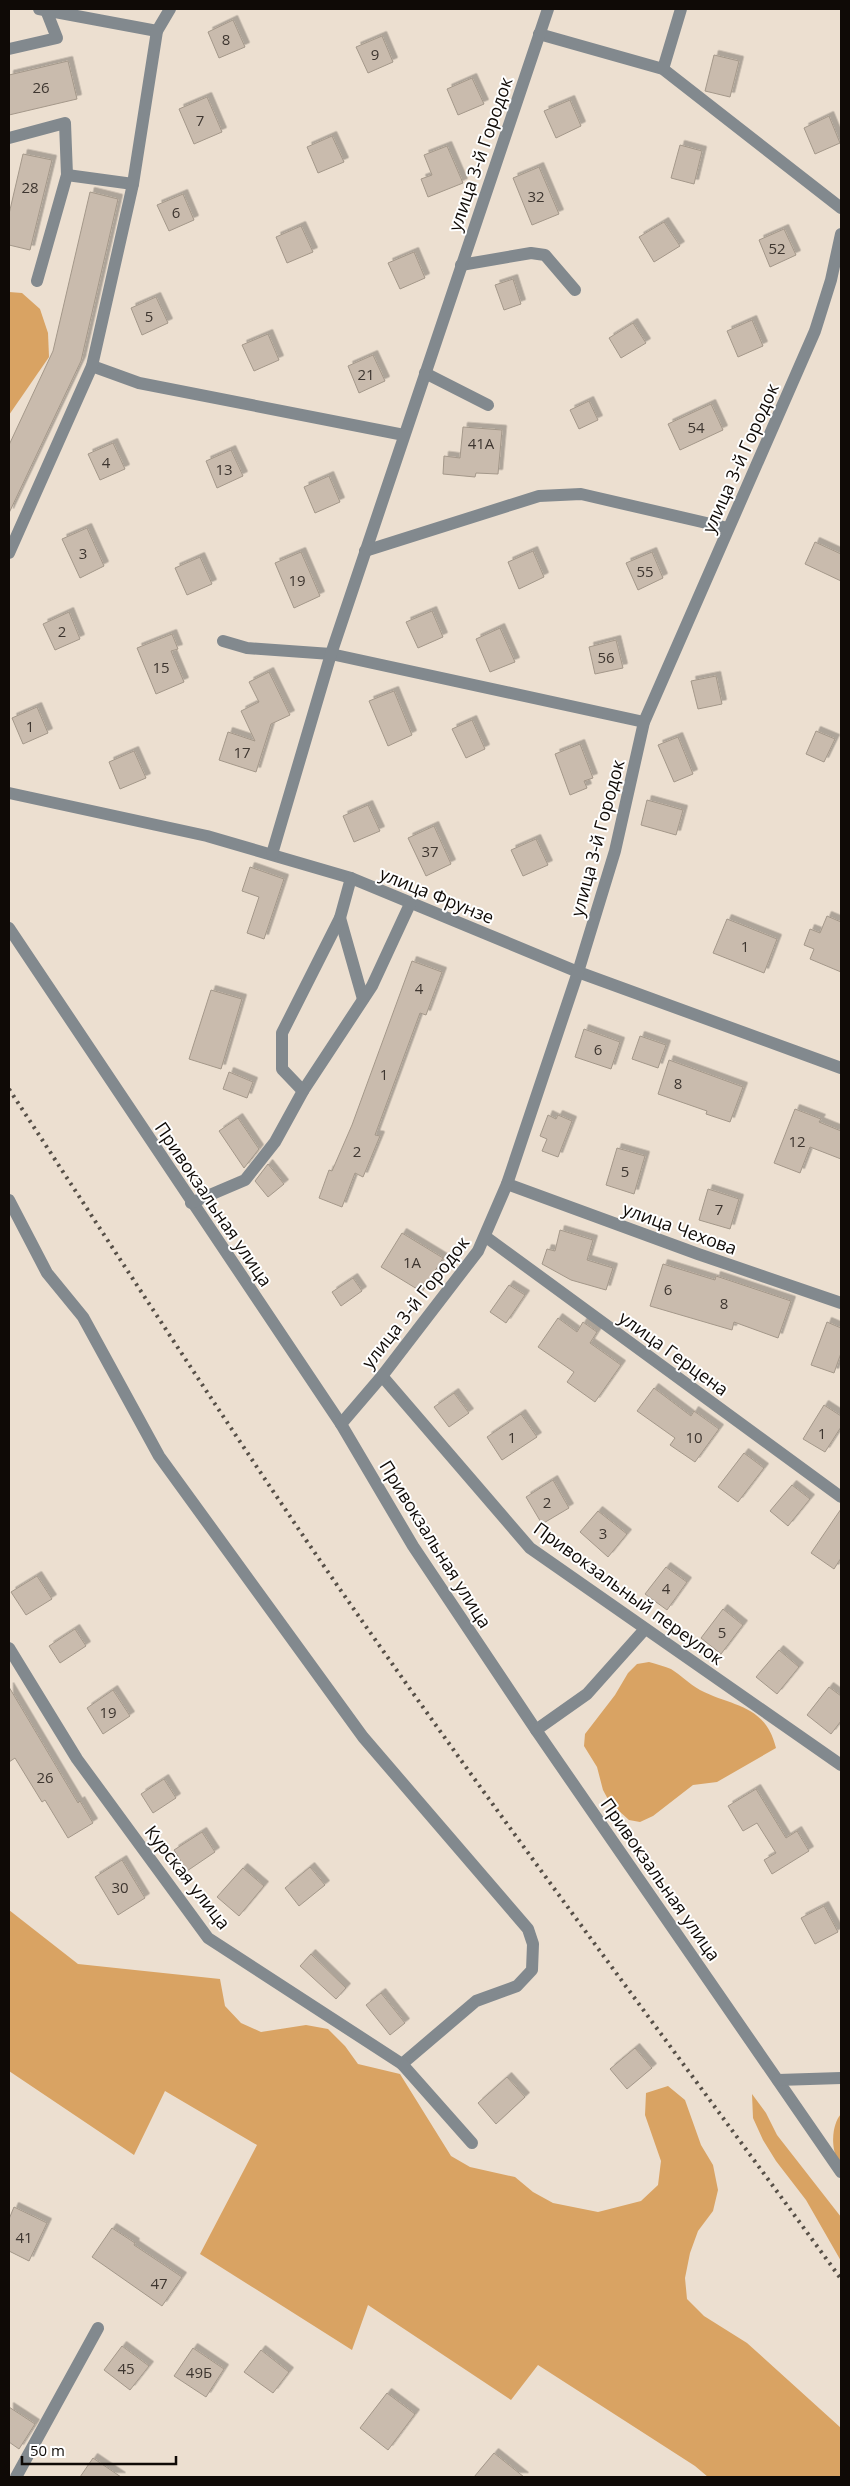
<svg xmlns="http://www.w3.org/2000/svg" width="850" height="2486" font-family="'Open Sans',sans-serif">
<style>
.green{fill:#d9a363}
.building{fill:#c9bbad;stroke:#a4988a;filter:url(#shadow)}
.lines{fill:none;stroke-linecap:round;stroke-linejoin:round}
.minor{stroke:#82898e;stroke-width:12}
.rail{stroke:#575048;stroke-width:4;stroke-dasharray:2.5 5;stroke-linecap:butt}
.labels{text-anchor:middle;dominant-baseline:central;stroke-width:4;stroke-linejoin:round;paint-order:stroke}
.number-label{font-size:15px;fill:#3e3630}
.street-label{font-size:18px;fill:#0f0a06;stroke:#fff}
</style>
<defs>
<filter id="shadow"><feDropShadow dx="4.5" dy="-4.5" stdDeviation="0" flood-color="#0004"/></filter>
</defs>
<rect width="100%" height="100%" fill="#ecdfd0"/>
<g class="green">
<polygon points="9,292 22,293 40,309 48,333 49,357 9,415"/>
<path d="M 649,1662 C 656,1664 664,1666 671,1669 C 681,1675 689,1684 700,1690 C 733,1707 765,1704 776,1748 L 717,1782 L 693,1785 L 653,1816 L 640,1822 L 629,1820 L 610,1803 L 603,1790 L 597,1767 L 584,1746 L 585,1734 L 615,1695 L 628,1673 L 637,1664 Z"/>
<polygon points="9,1910 78,1964 220,1979 225,2006 241,2023 261,2032 306,2025 328,2029 345,2046 358,2064 400,2074 451,2156 470,2167 515,2177 533,2192 553,2203 598,2212 641,2201 658,2185 661,2161 645,2115 646,2093 668,2086 685,2100 701,2145 713,2165 718,2190 713,2211 698,2231 690,2253 685,2278 687,2299 704,2316 747,2343 841,2428 841,2477 708,2477 695,2466 538,2365 511,2400 368,2305 352,2350 200,2254 257,2145 165,2091 134,2155 9,2071"/>
<polygon points="752,2094 766,2113 777,2135 841,2217 841,2261 806,2200 776,2161 763,2140 753,2118"/>
<path d="M 841,2114 L 841,2165 C 830,2153 831,2125 841,2114 Z"/>
</g>
<g class="building">
<polygon points="233,20 245,47 219,58 208,32"/>
<polygon points="382,36 393,62 368,73 356,47"/>
<polygon points="714,55 739,61 730,97 705,91"/>
<polygon points="68,61 77,99 9,115 9,75"/>
<polygon points="472,78 484,104 458,115 447,89"/>
<polygon points="207,97 222,132 194,144 179,109"/>
<polygon points="570,100 581,126 556,138 544,111"/>
<polygon points="829,116 840,143 815,154 804,128"/>
<polygon points="332,136 344,162 318,173 307,147"/>
<polygon points="680,145 702,151 694,184 671,178"/>
<polygon points="447,146 463,183 428,197 421,179 432,175 424,155"/>
<polygon points="23,154 52,160 30,250 9,245 9,214"/>
<polygon points="539,167 559,214 532,225 513,178"/>
<polygon points="90,192 118,199 81,361 9,513 9,445 53,351"/>
<polygon points="183,194 194,220 169,231 157,205"/>
<polygon points="664,222 680,246 654,262 639,237"/>
<polygon points="301,226 313,252 287,263 276,237"/>
<polygon points="784,229 796,255 770,267 759,240"/>
<polygon points="414,252 425,278 400,289 388,263"/>
<polygon points="513,279 521,304 504,310 495,285"/>
<polygon points="156,297 168,323 142,335 131,308"/>
<polygon points="752,320 763,346 738,357 727,331"/>
<polygon points="633,323 646,343 621,358 609,338"/>
<polygon points="268,334 279,360 254,371 242,345"/>
<polygon points="373,355 385,381 359,393 348,366"/>
<polygon points="589,401 598,420 579,429 570,410"/>
<polygon points="711,404 723,430 680,450 668,424"/>
<polygon points="463,427 502,430 498,474 476,473 475,477 443,474 444,456 460,458"/>
<polygon points="113,443 125,469 100,480 88,454"/>
<polygon points="231,450 243,476 217,488 206,461"/>
<polygon points="329,476 340,502 315,513 304,487"/>
<polygon points="87,528 104,566 80,578 62,539"/>
<polygon points="815,542 841,554 841,581 805,564"/>
<polygon points="533,551 544,577 519,589 508,562"/>
<polygon points="301,552 320,596 294,608 275,563"/>
<polygon points="652,552 663,578 638,590 626,563"/>
<polygon points="200,557 212,584 187,595 175,568"/>
<polygon points="432,611 443,637 418,648 406,622"/>
<polygon points="69,612 80,639 55,650 43,624"/>
<polygon points="500,628 515,662 490,672 476,639"/>
<polygon points="172,634 178,649 171,651 184,682 156,694 137,648"/>
<polygon points="616,640 623,668 595,674 589,647"/>
<polygon points="269,672 290,715 271,724 256,772 219,760 228,732 255,741 241,711 259,702 249,682"/>
<polygon points="716,676 722,704 698,709 691,681"/>
<polygon points="394,691 412,735 388,746 369,701"/>
<polygon points="37,707 48,733 23,744 12,718"/>
<polygon points="472,720 485,749 466,758 452,729"/>
<polygon points="816,731 835,739 824,762 806,754"/>
<polygon points="678,737 693,774 674,782 658,745"/>
<polygon points="580,744 593,778 584,781 587,788 570,795 555,754"/>
<polygon points="134,751 146,778 120,789 109,762"/>
<polygon points="647,800 683,810 676,835 641,825"/>
<polygon points="368,805 380,831 354,842 343,816"/>
<polygon points="434,826 451,864 426,876 408,838"/>
<polygon points="536,839 548,865 523,876 511,850"/>
<polygon points="250,867 284,879 264,939 247,933 259,897 242,891"/>
<polygon points="827,916 841,922 841,972 810,959 814,949 804,945 810,929 820,933"/>
<polygon points="727,919 777,939 764,973 713,953"/>
<polygon points="412,961 442,972 426,1015 420,1013 375,1135 380,1136 363,1177 355,1173 342,1207 319,1198 329,1170 332,1171 352,1125"/>
<polygon points="211,990 242,999 221,1069 189,1059"/>
<polygon points="584,1029 620,1042 611,1069 575,1057"/>
<polygon points="640,1036 666,1045 658,1068 632,1059"/>
<polygon points="669,1060 743,1087 730,1122 706,1114 707,1111 658,1094"/>
<polygon points="229,1072 253,1082 247,1098 223,1089"/>
<polygon points="795,1109 821,1119 819,1122 841,1131 841,1159 810,1147 800,1173 774,1163"/>
<polygon points="548,1115 556,1119 558,1115 572,1121 558,1157 542,1151 547,1139 540,1136"/>
<polygon points="238,1118 259,1149 244,1168 219,1131"/>
<polygon points="617,1148 645,1156 634,1194 606,1185"/>
<polygon points="268,1164 284,1184 268,1197 255,1181"/>
<polygon points="708,1189 739,1199 730,1229 699,1220"/>
<polygon points="560,1230 593,1240 587,1260 613,1268 606,1290 571,1280 542,1264 547,1249 555,1251"/>
<polygon points="402,1233 443,1258 422,1292 381,1267"/>
<polygon points="663,1264 715,1280 716,1276 791,1301 778,1338 734,1322 732,1330 650,1306"/>
<polygon points="353,1278 362,1291 341,1306 332,1292"/>
<polygon points="509,1285 525,1295 506,1323 490,1312"/>
<polygon points="558,1318 577,1332 583,1322 597,1332 590,1343 621,1365 595,1402 567,1382 574,1372 538,1347"/>
<polygon points="827,1322 841,1328 841,1353 834,1373 811,1365"/>
<polygon points="654,1388 691,1416 694,1411 719,1429 695,1462 670,1445 675,1438 637,1411"/>
<polygon points="454,1393 469,1413 449,1427 434,1407"/>
<polygon points="824,1405 841,1416 841,1427 825,1452 803,1439"/>
<polygon points="521,1414 537,1437 502,1460 487,1437"/>
<polygon points="744,1453 764,1468 738,1502 718,1487"/>
<polygon points="553,1480 569,1508 542,1524 526,1497"/>
<polygon points="792,1485 810,1499 788,1526 770,1511"/>
<polygon points="841,1509 841,1558 834,1569 811,1553"/>
<polygon points="598,1511 627,1534 608,1557 580,1532"/>
<polygon points="666,1567 687,1582 667,1610 645,1594"/>
<polygon points="37,1576 52,1599 26,1615 11,1592"/>
<polygon points="723,1609 743,1625 721,1654 701,1638"/>
<polygon points="75,1629 86,1646 60,1663 49,1646"/>
<polygon points="779,1650 799,1667 777,1694 756,1677"/>
<polygon points="9,1687 78,1803 80,1801 93,1823 68,1838 45,1800 42,1802 15,1758 9,1762"/>
<polygon points="829,1687 841,1696 841,1721 831,1734 807,1715"/>
<polygon points="113,1690 130,1716 103,1734 87,1708"/>
<polygon points="164,1779 176,1798 153,1813 141,1794"/>
<polygon points="756,1789 786,1838 797,1831 809,1851 772,1874 764,1860 776,1853 757,1823 743,1831 728,1806"/>
<polygon points="202,1832 215,1852 187,1871 174,1850"/>
<polygon points="122,1860 145,1898 118,1915 95,1877"/>
<polygon points="310,1867 325,1885 299,1906 285,1888"/>
<polygon points="243,1868 264,1886 239,1916 217,1897"/>
<polygon points="824,1906 838,1932 815,1944 801,1918"/>
<polygon points="311,1954 346,1988 336,1999 300,1966"/>
<polygon points="381,1993 405,2023 390,2035 366,2005"/>
<polygon points="635,2048 652,2068 627,2089 610,2069"/>
<polygon points="507,2077 525,2097 496,2124 478,2103"/>
<polygon points="14,2207 47,2223 29,2261 9,2251 9,2219"/>
<polygon points="112,2228 135,2243 134,2245 182,2277 162,2306 92,2257"/>
<polygon points="122,2346 149,2366 130,2390 104,2370"/>
<polygon points="193,2348 224,2369 206,2397 174,2376"/>
<polygon points="261,2350 289,2372 273,2393 244,2372"/>
<polygon points="387,2393 415,2414 388,2450 360,2428"/>
<polygon points="9,2407 35,2424 19,2449 9,2442"/>
<polygon points="494,2453 524,2477 474,2477"/>
<polygon points="93,2458 121,2477 80,2477"/>
</g>
<g class="lines">
<g class="minor">
<polyline points="39,9 157,31"/>
<polyline points="539,34 663,69 841,208"/>
<polyline points="9,49 57,38 46,10"/>
<polyline points="663,69 681,9"/>
<polyline points="9,138 65,123 67,175"/>
<polyline points="461,265 531,253 545,255 575,290"/>
<polyline points="37,281 67,175 133,184"/>
<polyline points="92,366 139,383 404,435"/>
<polyline points="425,373 488,405"/>
<polyline points="365,551 539,496 581,494 728,528"/>
<polyline points="9,553 92,366 133,184 157,31 170,9"/>
<polyline points="223,641 247,648 331,654 644,722"/>
<polyline points="9,793 207,836 351,878 578,972 841,1068"/>
<polyline points="272,854 331,654 548,9"/>
<polyline points="340,918 363,999"/>
<polyline points="9,928 341,1424 413,1546 536,1730 841,2172"/>
<polyline points="303,1091 372,986 410,904"/>
<polyline points="507,1184 698,1254 841,1303"/>
<polyline points="9,1200 47,1273 83,1317 159,1456 363,1737 528,1929 533,1944 532,1970 517,1986 476,2001 402,2064"/>
<polyline points="191,1203 245,1180 275,1142 303,1091 282,1069 282,1033 340,918 351,878"/>
<polyline points="486,1237 841,1497"/>
<polyline points="382,1376 530,1548 841,1765"/>
<polyline points="341,1424 382,1376 478,1251 507,1184 578,972 615,851 644,722 815,331 831,280 841,234"/>
<polyline points="9,1648 77,1759 208,1938 402,2064 472,2143"/>
<polyline points="536,1730 587,1694 645,1629"/>
<polyline points="778,2080 841,2078"/>
<polyline points="16,2477 98,2328"/>
</g>
<path class="rail" d="M 9,1089 C 107,1239 205,1391 306,1540 C 478,1791 662,2033 841,2279"/>
</g>
<g class="labels">
<g class="number-label">
<text x="226" y="39">8</text>
<text x="375" y="54">9</text>
<text x="41" y="87">26</text>
<text x="200" y="120">7</text>
<text x="30" y="187">28</text>
<text x="536" y="196">32</text>
<text x="176" y="212">6</text>
<text x="777" y="248">52</text>
<text x="149" y="316">5</text>
<text x="366" y="374">21</text>
<text x="696" y="427">54</text>
<text x="481" y="443">41А</text>
<text x="106" y="462">4</text>
<text x="224" y="469">13</text>
<text x="83" y="553">3</text>
<text x="645" y="571">55</text>
<text x="297" y="580">19</text>
<text x="62" y="631">2</text>
<text x="606" y="657">56</text>
<text x="161" y="667">15</text>
<text x="30" y="726">1</text>
<text x="242" y="752">17</text>
<text x="430" y="851">37</text>
<text x="745" y="946">1</text>
<text x="419" y="988">4</text>
<text x="598" y="1049">6</text>
<text x="384" y="1074">1</text>
<text x="678" y="1083">8</text>
<text x="797" y="1141">12</text>
<text x="357" y="1151">2</text>
<text x="625" y="1171">5</text>
<text x="719" y="1209">7</text>
<text x="412" y="1262">1А</text>
<text x="668" y="1289">6</text>
<text x="724" y="1303">8</text>
<text x="822" y="1433">1</text>
<text x="512" y="1437">1</text>
<text x="694" y="1437">10</text>
<text x="547" y="1502">2</text>
<text x="603" y="1533">3</text>
<text x="666" y="1588">4</text>
<text x="722" y="1632">5</text>
<text x="108" y="1712">19</text>
<text x="45" y="1777">26</text>
<text x="120" y="1887">30</text>
<text x="24" y="2237">41</text>
<text x="159" y="2283">47</text>
<text x="126" y="2368">45</text>
<text x="199" y="2372">49Б</text>
</g>
<g class="street-label">
<text transform="translate(480 154) rotate(-71)">улица 3-й Городок</text>
<text transform="translate(740 458) rotate(-66)">улица 3-й Городок</text>
<text transform="translate(597 838) rotate(-75)">улица 3-й Городок</text>
<text transform="translate(437 895) rotate(22)">улица Фрунзе</text>
<text transform="translate(214 1204) rotate(56)">Привокзальная улица</text>
<text transform="translate(680 1228) rotate(20)">улица Чехова</text>
<text transform="translate(415 1302) rotate(-52)">улица 3-й Городок</text>
<text transform="translate(674 1353) rotate(36)">улица Герцена</text>
<text transform="translate(436 1544) rotate(58)">Привокзальная улица</text>
<text transform="translate(629 1593) rotate(36)">Привокзальный переулок</text>
<text transform="translate(188 1877) rotate(52)">Курская улица</text>
<text transform="translate(661 1879) rotate(55)">Привокзальная улица</text>
</g>
</g>
<rect width="850" height="2486" fill="none" stroke="#0f0a06" stroke-width="20"/>
<path d="M22 2456v8h154v-8" fill="none" stroke="#0f0a06" stroke-width="2.5"/>
<text x="30" y="2456" font-size="15" fill="#0f0a06" stroke="#ffffff" stroke-width="4" paint-order="stroke">50 m</text>
</svg>
